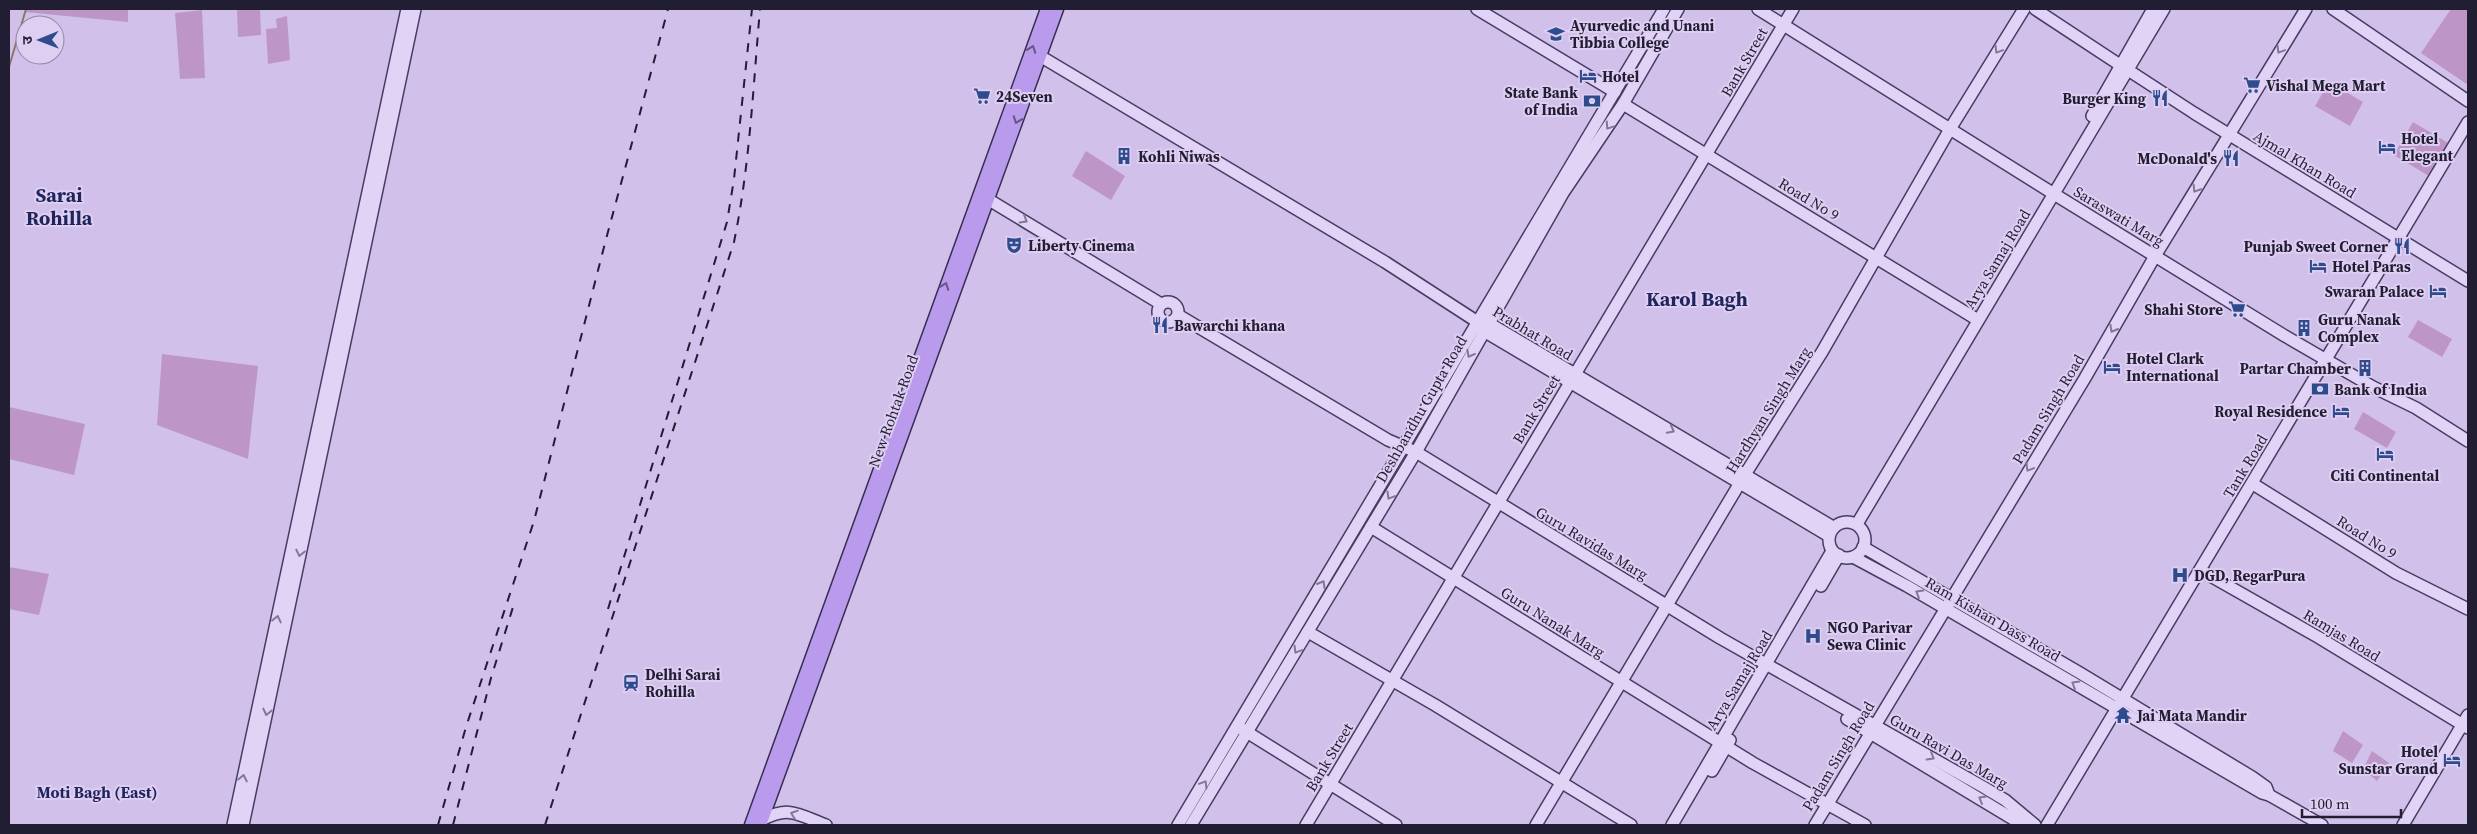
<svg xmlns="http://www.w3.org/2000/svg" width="2477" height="834" font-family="'Source Serif 4','Noto Sans Devanagari',serif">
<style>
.green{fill:#be95c7}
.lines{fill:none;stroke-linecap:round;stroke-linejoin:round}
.stream{stroke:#8a796b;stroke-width:2}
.secondary-casing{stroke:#453d64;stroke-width:14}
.primary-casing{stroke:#342e50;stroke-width:15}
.secondary{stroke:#e1d3f6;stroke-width:11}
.primary{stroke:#ba9aec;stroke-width:12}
.rail{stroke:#211d33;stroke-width:2;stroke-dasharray:9 9;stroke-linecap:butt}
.oneway{stroke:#665586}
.oneway2{stroke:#817894}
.labels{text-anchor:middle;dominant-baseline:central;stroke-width:4;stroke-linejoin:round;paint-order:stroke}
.poi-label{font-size:15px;font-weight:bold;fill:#211d33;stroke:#decff2;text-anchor:start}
.street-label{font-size:15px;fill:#211d33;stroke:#decff2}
.neighbourhood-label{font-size:16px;font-weight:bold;fill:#1f255c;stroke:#decff2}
.district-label{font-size:20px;font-weight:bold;fill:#1f255c;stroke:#decff2}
</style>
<rect width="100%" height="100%" fill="#d1c0ea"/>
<g class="green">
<polygon points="27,9 128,9 128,22 25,12"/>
<polygon points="237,9 260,9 261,35 238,37"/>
<polygon points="2451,9 2468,9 2468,85 2421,53"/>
<polygon points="202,10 205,78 180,79 175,13"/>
<polygon points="287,16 290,60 268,64 266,29 277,28 276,19"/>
<polygon points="2329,82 2363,102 2350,126 2315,106"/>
<polygon points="2413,122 2448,143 2429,176 2394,155"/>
<polygon points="1086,151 1125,176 1111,200 1072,176"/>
<polygon points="2418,320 2452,339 2442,357 2408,337"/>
<polygon points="162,354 258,366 248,459 157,425"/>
<polygon points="9,407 85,424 74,475 9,459"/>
<polygon points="2363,412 2396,432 2387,448 2354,429"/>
<polygon points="9,567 49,574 39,615 9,609"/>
<polygon points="2343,731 2363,745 2352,763 2333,751"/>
<polygon points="2372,751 2389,763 2377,781 2363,769"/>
</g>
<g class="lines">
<polyline class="stream" points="9,67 26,9"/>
<g class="secondary-casing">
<g id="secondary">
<polyline points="1477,9 1615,92"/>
<polyline points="1758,9 2054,194 2285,336 2373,387 2416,408 2468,441"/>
<polyline points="2035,9 2120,65"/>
<polyline points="2333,9 2468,101"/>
<polyline points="1040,56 1385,262 1473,319"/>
<polyline points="2128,70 2194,113 2468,281"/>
<polyline points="1623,104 1978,320"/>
<polyline points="2092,116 2153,9"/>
<polyline points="981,195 1161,304"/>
<circle cx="1168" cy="312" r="10"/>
<polyline points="1178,315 1388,440 1416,452 1720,638 1985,788 2005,800 2035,825"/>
<polyline points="1482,319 1833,527"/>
<polyline points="1477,327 1829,536"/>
<polyline points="2253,484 2396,573 2468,609"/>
<circle cx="1847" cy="540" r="18"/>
<polyline points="1857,524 2164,9"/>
<polyline points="1371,527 1753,763 1865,825"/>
<polyline points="1863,547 2080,673 2252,777 2266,787 2269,795"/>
<polyline points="1853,557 1907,586 2262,793 2269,795 2322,825"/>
<polyline points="2200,570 2318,637 2468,728"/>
<polyline points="1821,586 1839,555"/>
<polyline points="1308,632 1435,705 1631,825"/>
<polyline points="1847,719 2023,825"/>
<polyline points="1242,729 1396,825"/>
<polyline points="1712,771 1730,740"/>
<path d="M 762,820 C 789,805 799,815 826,825"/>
<polyline points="233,825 407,9"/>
<polyline points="243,825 415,9"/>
<polyline points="1178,825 1664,9"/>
<polyline points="1191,825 1416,452 1563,193 1623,104 1678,9"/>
<polyline points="1306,825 1793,9"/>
<polyline points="1536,825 1744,476 1822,352 1950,129 2024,9"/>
<polyline points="1672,825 1832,551"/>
<polyline points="1815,825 2085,378 2155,256 2306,9"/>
<polyline points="2047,825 2468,122"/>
<polyline points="2403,825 2468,715"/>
</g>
</g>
<g class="primary-casing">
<g id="primary">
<polyline points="751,825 1047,9"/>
<polyline points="760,825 1057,9"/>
</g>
</g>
<use href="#secondary" class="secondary"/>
<use href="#primary" class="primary"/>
<g class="rail">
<polyline points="608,609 727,222 734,179 752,9"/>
<polyline points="438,825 466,727 534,521 605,243 668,9"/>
<polyline points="453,825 491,678 513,607"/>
<path d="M 545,825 L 734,242 C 750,164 753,88 760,9"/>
</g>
</g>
<defs><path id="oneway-chevron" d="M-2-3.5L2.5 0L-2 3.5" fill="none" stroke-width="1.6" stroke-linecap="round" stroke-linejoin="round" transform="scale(1.25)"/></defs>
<g class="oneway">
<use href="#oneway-chevron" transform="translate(1032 49) rotate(-70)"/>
<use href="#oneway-chevron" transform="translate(1017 120) rotate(110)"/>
<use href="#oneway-chevron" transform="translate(945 286) rotate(-70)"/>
</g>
<g class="oneway2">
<use href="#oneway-chevron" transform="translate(1998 50) rotate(121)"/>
<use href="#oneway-chevron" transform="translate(2280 50) rotate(121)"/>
<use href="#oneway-chevron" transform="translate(1609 126) rotate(124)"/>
<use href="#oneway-chevron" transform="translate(2196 189) rotate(122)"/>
<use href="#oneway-chevron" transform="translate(1024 220) rotate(31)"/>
<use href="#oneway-chevron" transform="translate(2113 329) rotate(120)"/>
<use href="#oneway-chevron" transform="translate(1470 354) rotate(119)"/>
<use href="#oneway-chevron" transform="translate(1671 430) rotate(28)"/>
<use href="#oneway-chevron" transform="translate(2029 468) rotate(121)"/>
<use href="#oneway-chevron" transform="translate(1390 496) rotate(121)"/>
<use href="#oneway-chevron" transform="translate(300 553) rotate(102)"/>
<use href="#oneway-chevron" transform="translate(1322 584) rotate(-60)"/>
<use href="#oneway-chevron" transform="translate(1919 593) rotate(-149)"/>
<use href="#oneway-chevron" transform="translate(277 619) rotate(-78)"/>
<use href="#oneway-chevron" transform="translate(1297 650) rotate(121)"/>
<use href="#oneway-chevron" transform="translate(2075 684) rotate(-149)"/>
<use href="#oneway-chevron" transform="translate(267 712) rotate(103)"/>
<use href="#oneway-chevron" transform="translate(1931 757) rotate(31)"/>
<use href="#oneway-chevron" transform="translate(243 778) rotate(-78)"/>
<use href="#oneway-chevron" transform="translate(1204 784) rotate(-59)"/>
<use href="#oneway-chevron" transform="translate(1982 799) rotate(-150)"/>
<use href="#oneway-chevron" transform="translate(794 814) rotate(-161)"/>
</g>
<defs>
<g id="university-bare" transform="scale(1.35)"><path d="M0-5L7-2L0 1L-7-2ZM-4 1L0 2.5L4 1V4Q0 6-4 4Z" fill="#2e4b8d" stroke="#decff2" stroke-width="2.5" paint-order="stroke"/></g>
<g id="hotel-bare" transform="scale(1.35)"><path d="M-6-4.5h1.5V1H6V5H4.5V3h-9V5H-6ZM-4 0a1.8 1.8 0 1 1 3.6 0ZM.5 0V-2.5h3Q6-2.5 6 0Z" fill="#2e4b8d" stroke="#decff2" stroke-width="2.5" paint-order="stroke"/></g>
<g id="supermarket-bare" transform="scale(1.35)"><path d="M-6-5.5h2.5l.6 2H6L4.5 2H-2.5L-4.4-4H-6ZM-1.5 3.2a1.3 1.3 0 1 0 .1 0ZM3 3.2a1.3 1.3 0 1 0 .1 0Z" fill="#2e4b8d" stroke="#decff2" stroke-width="2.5" paint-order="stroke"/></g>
<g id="restaurant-bare" transform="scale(1.35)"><path d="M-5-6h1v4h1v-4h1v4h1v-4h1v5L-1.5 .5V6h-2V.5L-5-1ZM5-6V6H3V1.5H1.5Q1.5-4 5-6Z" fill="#2e4b8d" stroke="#decff2" stroke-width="2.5" paint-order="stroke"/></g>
<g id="bank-bare" transform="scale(1.35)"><path d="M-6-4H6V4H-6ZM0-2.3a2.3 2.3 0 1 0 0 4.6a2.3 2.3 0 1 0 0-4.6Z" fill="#2e4b8d" stroke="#decff2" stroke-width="2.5" paint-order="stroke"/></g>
<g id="building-bare" transform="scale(1.35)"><path d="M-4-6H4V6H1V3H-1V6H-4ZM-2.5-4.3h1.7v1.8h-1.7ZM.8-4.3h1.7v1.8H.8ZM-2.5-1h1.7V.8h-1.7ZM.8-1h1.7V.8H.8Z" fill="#2e4b8d" stroke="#decff2" stroke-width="2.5" paint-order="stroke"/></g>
<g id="theatre-bare" transform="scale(1.35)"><path d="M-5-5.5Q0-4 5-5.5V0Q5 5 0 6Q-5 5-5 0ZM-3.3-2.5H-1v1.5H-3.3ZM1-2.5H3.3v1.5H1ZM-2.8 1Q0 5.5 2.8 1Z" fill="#2e4b8d" stroke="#decff2" stroke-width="2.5" paint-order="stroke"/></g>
<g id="hospital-bare" transform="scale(1.35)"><path d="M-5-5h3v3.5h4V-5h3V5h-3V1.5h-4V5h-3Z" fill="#2e4b8d" stroke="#decff2" stroke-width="2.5" paint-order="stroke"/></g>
<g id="station-bare" transform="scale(1.35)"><path d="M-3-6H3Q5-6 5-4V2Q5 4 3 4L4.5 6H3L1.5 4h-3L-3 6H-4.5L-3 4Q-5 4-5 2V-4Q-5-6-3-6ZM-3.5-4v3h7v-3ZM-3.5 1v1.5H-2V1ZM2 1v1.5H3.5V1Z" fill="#2e4b8d" stroke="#decff2" stroke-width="2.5" paint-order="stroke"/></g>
<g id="temple-bare" transform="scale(1.35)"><path d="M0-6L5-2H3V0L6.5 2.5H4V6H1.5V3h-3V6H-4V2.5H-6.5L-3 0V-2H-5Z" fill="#2e4b8d" stroke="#decff2" stroke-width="2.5" paint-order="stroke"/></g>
</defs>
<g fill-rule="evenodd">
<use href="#university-bare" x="1556" y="34"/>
<use href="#hotel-bare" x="1588" y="76"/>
<use href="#supermarket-bare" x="2252" y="85"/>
<use href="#supermarket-bare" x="982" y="96"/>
<use href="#restaurant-bare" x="2160" y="98"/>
<use href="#bank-bare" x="1592" y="101"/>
<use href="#hotel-bare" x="2387" y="147"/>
<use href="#building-bare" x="1124" y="156"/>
<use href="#restaurant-bare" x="2231" y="158"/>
<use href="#theatre-bare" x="1014" y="245"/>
<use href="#restaurant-bare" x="2402" y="246"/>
<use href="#hotel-bare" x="2318" y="266"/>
<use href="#hotel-bare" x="2438" y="291"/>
<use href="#supermarket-bare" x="2237" y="309"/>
<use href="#restaurant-bare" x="1160" y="325"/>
<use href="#building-bare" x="2304" y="328"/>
<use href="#hotel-bare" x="2112" y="367"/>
<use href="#building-bare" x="2365" y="368"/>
<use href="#bank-bare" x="2320" y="389"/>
<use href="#hotel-bare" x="2341" y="411"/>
<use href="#hotel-bare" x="2385" y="454"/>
<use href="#hospital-bare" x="2180" y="575"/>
<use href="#hospital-bare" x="1813" y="636"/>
<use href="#station-bare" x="631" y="683"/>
<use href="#temple-bare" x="2123" y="715"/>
<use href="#hotel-bare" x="2452" y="760"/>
</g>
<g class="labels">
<g class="poi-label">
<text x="1570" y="25">Ayurvedic and Unani<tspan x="1570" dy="17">Tibbia College</tspan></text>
<text x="1602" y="76">Hotel</text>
<text x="2266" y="85">Vishal Mega Mart</text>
<text x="1578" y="92" text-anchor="end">State Bank<tspan x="1578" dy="17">of India</tspan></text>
<text x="996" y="96">24Seven</text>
<text x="2146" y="98" text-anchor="end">Burger King</text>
<text x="2401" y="138">Hotel<tspan x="2401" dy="17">Elegant</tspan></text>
<text x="1138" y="156">Kohli Niwas</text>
<text x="2217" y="158" text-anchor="end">McDonald's</text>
<text x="1028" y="245">Liberty Cinema</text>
<text x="2388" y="246" text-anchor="end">Punjab Sweet Corner</text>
<text x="2332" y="266">Hotel Paras</text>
<text x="2424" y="291" text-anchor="end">Swaran Palace</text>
<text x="2223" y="309" text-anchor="end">Shahi Store</text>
<text x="2318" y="319">Guru Nanak<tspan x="2318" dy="17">Complex</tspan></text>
<text x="1174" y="325">Bawarchi khana</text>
<text x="2126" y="358">Hotel Clark<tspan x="2126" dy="17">International</tspan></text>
<text x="2351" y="368" text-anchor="end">Partar Chamber</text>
<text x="2334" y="389">Bank of India</text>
<text x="2327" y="411" text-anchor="end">Royal Residence</text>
<text x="2385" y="475" text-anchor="middle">Citi Continental</text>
<text x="2194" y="575">DGD, RegarPura</text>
<text x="1827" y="627">NGO Parivar<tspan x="1827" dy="17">Sewa Clinic</tspan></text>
<text x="645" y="674">Delhi Sarai<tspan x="645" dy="17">Rohilla</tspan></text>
<text x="2137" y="715">Jai Mata Mandir</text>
<text x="2438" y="751" text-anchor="end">Hotel<tspan x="2438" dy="17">Sunstar Grand</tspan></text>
</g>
<g class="street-label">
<text transform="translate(1744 62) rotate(-60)">Bank Street</text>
<text transform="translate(2305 164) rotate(31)">Ajmal Khan Road</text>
<text transform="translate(1809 199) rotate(31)">Road No 9</text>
<text transform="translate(2119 216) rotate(31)">Saraswati Marg</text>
<text transform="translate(1997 259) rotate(-59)">Arya Samaj Road</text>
<text transform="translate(1533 333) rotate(31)">Prabhat Road</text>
<text transform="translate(1421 409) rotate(-60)">Deshbandhu Gupta Road</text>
<text transform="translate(1536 409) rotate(-59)">Bank Street</text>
<text transform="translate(2048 409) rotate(-59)">Padam Singh Road</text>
<text transform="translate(1768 410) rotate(-58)">Hardhyan Singh Marg</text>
<text transform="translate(893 411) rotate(-70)">New Rohtak Road</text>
<text transform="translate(2245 466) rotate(-59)">Tank Road</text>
<text transform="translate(2367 537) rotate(32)">Road No 9</text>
<text transform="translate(1592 543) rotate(31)">Guru Ravidas Marg</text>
<text transform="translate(1993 619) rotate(30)">Ram Kishan Dass Road</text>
<text transform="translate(1553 622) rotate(32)">Guru Nanak Marg</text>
<text transform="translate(2342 635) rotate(31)">Ramjas Road</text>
<text transform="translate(1739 680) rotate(-59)">Arya Samaj Road</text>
<text transform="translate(1949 751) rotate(30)">Guru Ravi Das Marg</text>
<text transform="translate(1838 756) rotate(-59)">Padam Singh Road</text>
<text transform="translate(1329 757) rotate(-59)">Bank Street</text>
</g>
<g class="neighbourhood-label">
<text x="97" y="792">Moti Bagh (East)</text>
</g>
<g class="district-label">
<text x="59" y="195">Sarai<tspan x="59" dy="23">Rohilla</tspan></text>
<text x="1697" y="299">Karol Bagh</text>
</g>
</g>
<rect width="2477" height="834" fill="none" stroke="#211d33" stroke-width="20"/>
<g transform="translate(40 40) rotate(269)"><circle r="24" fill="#decff2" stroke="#9288a6"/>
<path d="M0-4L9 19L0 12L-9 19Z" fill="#2e4b8d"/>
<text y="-8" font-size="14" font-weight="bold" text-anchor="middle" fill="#211d33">उ</text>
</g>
<path d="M2302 809v8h99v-8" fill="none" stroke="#211d33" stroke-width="2.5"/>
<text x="2310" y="809" font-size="15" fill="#211d33" stroke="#decff2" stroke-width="4" paint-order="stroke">100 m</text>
</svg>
